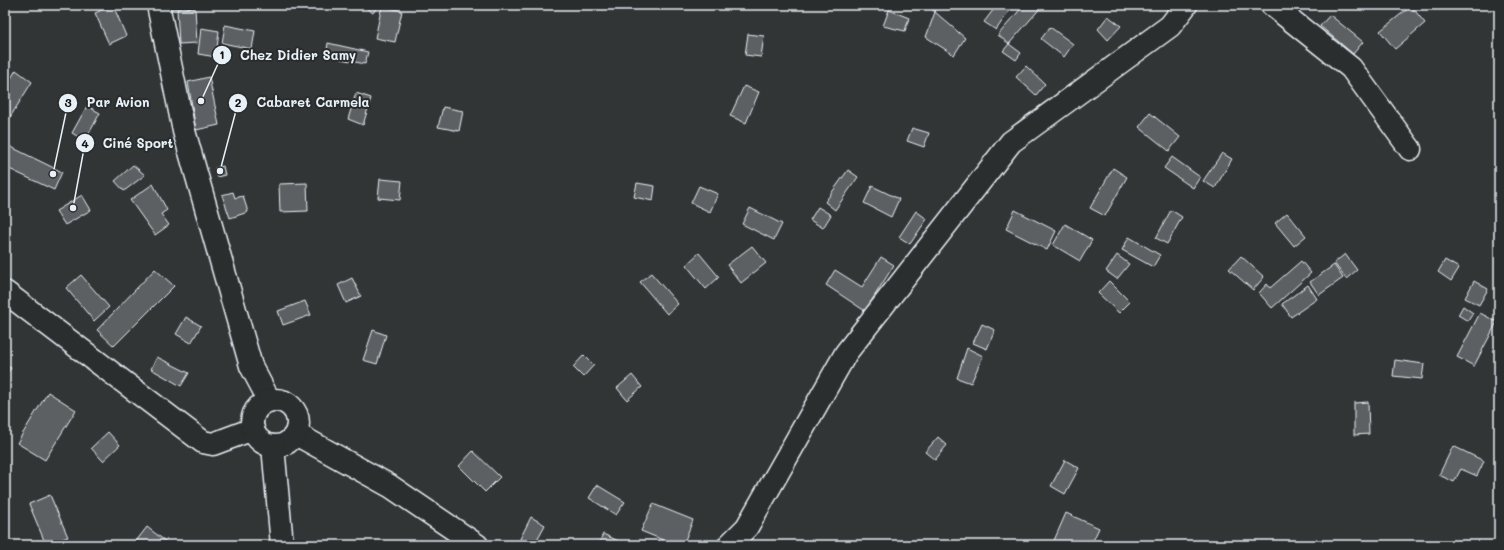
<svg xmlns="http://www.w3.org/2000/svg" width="1504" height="550" font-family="Mali,sans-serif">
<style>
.building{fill:#5c6063;stroke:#e8f1f8}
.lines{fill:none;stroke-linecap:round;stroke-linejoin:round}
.minor-casing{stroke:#e8f1f8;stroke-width:25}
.primary-casing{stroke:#e8f1f8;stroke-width:25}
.minor{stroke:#2a2d2e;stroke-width:22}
.primary{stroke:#2a2d2e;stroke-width:22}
.leader{fill:none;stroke:#e8f1f8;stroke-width:1.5}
.callout-dot{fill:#e8f1f8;stroke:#2a2d2e;stroke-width:1.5}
.mark-label{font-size:12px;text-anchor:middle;font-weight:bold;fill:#111}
.callout-label{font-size:13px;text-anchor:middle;font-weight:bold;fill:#e8f1f8;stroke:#2a2d2e;stroke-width:4;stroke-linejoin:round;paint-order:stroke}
</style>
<rect width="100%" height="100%" fill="#323536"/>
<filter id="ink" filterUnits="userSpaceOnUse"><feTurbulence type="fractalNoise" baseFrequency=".025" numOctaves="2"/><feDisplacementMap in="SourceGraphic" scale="8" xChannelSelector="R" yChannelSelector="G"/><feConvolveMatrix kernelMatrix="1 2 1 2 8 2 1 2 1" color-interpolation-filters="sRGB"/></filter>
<g filter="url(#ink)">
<g class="building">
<polygon points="113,5 126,36 109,44 95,13"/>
<polygon points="168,5 195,5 195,7 169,9"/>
<polygon points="362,5 379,5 373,13"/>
<polygon points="927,5 938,5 935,12"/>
<polygon points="997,5 1013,5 996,30 984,22"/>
<polygon points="1024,5 1043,5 1009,44 998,35"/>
<polygon points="382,6 402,11 395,42 375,38"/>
<polygon points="1411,6 1425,23 1395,49 1380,31"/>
<polygon points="195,8 197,43 179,44 177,9"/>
<polygon points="889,10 909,18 905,31 883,26"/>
<polygon points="935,12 965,38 954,55 926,37"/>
<polygon points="1330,15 1363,42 1353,54 1320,26"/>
<polygon points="1108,16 1121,26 1108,40 1098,29"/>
<polygon points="225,25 255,31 252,49 222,43"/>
<polygon points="1050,27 1073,44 1064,57 1041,39"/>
<polygon points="201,28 219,31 216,57 198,54"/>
<polygon points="748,34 764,36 761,57 745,55"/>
<polygon points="328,43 368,52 365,64 326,56"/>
<polygon points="1009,44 1021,53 1016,60 1003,51"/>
<polygon points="1026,66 1045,84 1036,95 1016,77"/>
<polygon points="16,70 32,82 7,122 5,120 5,88"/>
<polygon points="209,77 219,125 196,130 188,82"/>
<polygon points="744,86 759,92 746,123 730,116"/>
<polygon points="356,93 371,98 363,125 348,119"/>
<polygon points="87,106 100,113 85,141 72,133"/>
<polygon points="443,107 463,111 459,131 438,127"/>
<polygon points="1150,113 1180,137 1169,151 1139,127"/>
<polygon points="912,128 929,133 924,147 907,141"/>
<polygon points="7,145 62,172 54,190 5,167 5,149"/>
<polygon points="1222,153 1232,159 1215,188 1203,181"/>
<polygon points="1172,157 1200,177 1193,188 1164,168"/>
<polygon points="133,165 145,175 124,191 115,181"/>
<polygon points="223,166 225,175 217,177 215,168"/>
<polygon points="1113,168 1127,177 1105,216 1090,208"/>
<polygon points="848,170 858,177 835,210 825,202"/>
<polygon points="380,179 402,181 400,200 378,198"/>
<polygon points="307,183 308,211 280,212 279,184"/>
<polygon points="637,183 655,186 653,201 634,197"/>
<polygon points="153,184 167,210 161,214 169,225 155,235 130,200"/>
<polygon points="699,186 718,194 710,212 691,203"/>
<polygon points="872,186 899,199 891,217 864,203"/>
<polygon points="233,192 235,198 243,196 248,212 230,218 222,195"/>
<polygon points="82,195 91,210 65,225 56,211"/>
<polygon points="818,207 831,215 823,228 810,220"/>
<polygon points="750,208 782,224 774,240 742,224"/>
<polygon points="1015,210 1056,231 1047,250 1006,229"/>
<polygon points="1171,210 1182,217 1167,244 1156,238"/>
<polygon points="916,211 927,219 910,244 899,237"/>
<polygon points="1287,213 1306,236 1294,246 1275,223"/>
<polygon points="1065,224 1092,240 1080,261 1053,245"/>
<polygon points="1129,237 1160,255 1153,267 1122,250"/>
<polygon points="752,246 766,263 741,283 727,265"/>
<polygon points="699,253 719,277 706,289 686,265"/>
<polygon points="1345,254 1357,270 1346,279 1334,263"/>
<polygon points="1117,255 1129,264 1117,279 1106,271"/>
<polygon points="1241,256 1264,277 1253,290 1229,269"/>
<polygon points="881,257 894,265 865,311 826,285 835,270 862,287"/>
<polygon points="1445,260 1459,268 1451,281 1438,272"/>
<polygon points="1301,261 1311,273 1272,308 1259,293 1267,284 1270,288"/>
<polygon points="1334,265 1343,278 1319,295 1310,282"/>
<polygon points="155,269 174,286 114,346 97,330"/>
<polygon points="651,273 678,304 667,314 640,282"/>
<polygon points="81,275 109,307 94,321 66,288"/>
<polygon points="352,278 361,296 346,303 338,285"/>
<polygon points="1109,281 1130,302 1119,313 1098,293"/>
<polygon points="1474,281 1488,289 1479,305 1465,298"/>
<polygon points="1308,285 1317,299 1291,317 1282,304"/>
<polygon points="305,301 311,315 283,325 278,311"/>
<polygon points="1463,306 1473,313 1468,321 1458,315"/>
<polygon points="1480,313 1497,322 1474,366 1457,357"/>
<polygon points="186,317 201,326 191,343 176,334"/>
<polygon points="982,324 995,330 987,349 973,343"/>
<polygon points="373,330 386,335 377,364 363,360"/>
<polygon points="967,348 983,356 971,383 957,378"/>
<polygon points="584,355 594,365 583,377 573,367"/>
<polygon points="157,357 189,373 181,386 151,369"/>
<polygon points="1395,360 1424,364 1422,379 1393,376"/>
<polygon points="5,364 11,368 5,376"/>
<polygon points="632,375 642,387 627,400 617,388"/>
<polygon points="48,392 76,410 45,460 17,443"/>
<polygon points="1368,402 1369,434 1354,435 1354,403"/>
<polygon points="108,432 120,445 103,461 91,448"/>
<polygon points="938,437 947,445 935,460 925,452"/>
<polygon points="1453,446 1484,461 1477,476 1461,469 1454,482 1439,475"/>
<polygon points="473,451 500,477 485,492 459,466"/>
<polygon points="1065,460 1079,468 1065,494 1051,486"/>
<polygon points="597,485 625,502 616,515 589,498"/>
<polygon points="50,495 68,537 46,545 29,504"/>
<polygon points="653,504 693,520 683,545 675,545 641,531"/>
<polygon points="1066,513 1099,528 1091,545 1052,545"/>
<polygon points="531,517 545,525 534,545 517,545"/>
<polygon points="147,527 169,544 168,545 133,545"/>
<polygon points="603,534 623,543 623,545 598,545"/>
<polygon points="328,540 335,545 325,545"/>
</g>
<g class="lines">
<g class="minor-casing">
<g id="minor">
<polyline points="1272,5 1351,68 1410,149"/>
<polyline points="5,292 203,442 213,444 253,429"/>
<polyline points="296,434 390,486 477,545"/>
<polyline points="729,545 747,527 846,353 1011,142 1170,26 1186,5"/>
</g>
</g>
<g class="primary-casing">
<g id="primary">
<polyline points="158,5 184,131 251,366 269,400"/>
<circle cx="275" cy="423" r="23"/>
<polyline points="273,446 282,545"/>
</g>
</g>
<use href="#minor" class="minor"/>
<use href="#primary" class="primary"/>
</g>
</g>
<path class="leader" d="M201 101L222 55M220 171L238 103M53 174L68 103M73 208L85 143"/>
<g class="callout-dot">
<circle cx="201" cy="101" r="4"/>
<circle cx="220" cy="171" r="4"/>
<circle cx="53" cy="174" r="4"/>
<circle cx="73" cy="208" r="4"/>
<circle cx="222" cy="55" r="10"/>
<circle cx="238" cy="103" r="10"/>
<circle cx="68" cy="103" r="10"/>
<circle cx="85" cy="143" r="10"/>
</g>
<g class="mark-label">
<text x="222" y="59">1</text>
<text x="238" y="107">2</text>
<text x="68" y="107">3</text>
<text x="85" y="148">4</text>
</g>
<g class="callout-label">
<text x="298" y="60">Chez Didier Samy</text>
<text x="313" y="107">Cabaret Carmela</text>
<text x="118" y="107">Par Avion</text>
<text x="138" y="148">Ciné Sport</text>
</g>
<rect width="1504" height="550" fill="none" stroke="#2a2d2e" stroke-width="20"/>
<rect x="10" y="10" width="1484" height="530" fill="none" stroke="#e8f1f8" stroke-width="1.5" filter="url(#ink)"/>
</svg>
